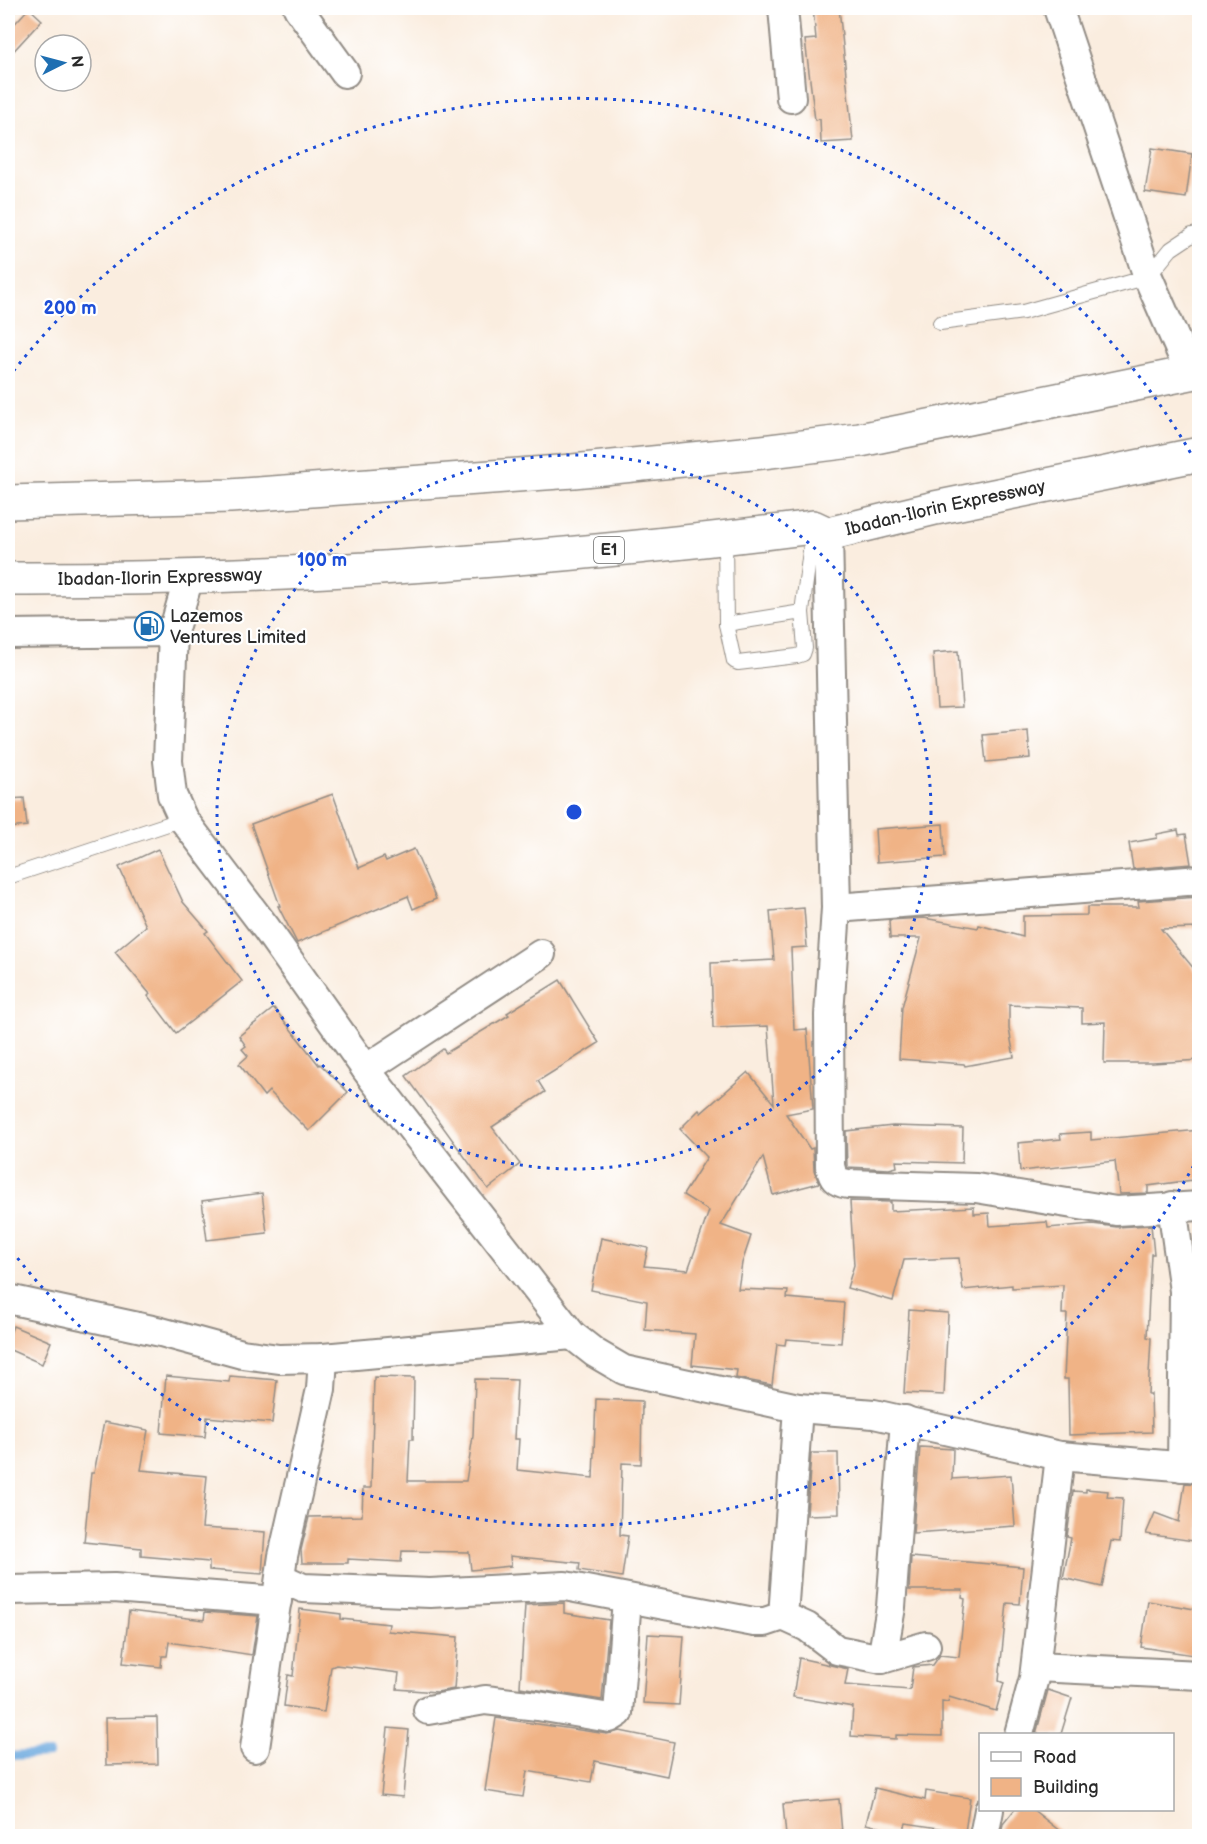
<svg xmlns="http://www.w3.org/2000/svg" width="1207" height="1844" font-family="'Balsamiq Sans',sans-serif">
<style>
.lines{fill:none;stroke-linecap:round;stroke-linejoin:round}
.stream{stroke:#6ca9de;stroke-width:8}
.building{fill:#f0b386}
.service-casing{stroke:#928c85;stroke-width:16}
.minor-casing{stroke:#928c85;stroke-width:32}
.motorway-casing{stroke:#928c85;stroke-width:36}
.service{stroke:#fff;stroke-width:14}
.minor{stroke:#fff;stroke-width:28}
.motorway{stroke:#fff;stroke-width:33}
.ring{fill:none;stroke:#1d4ed8;stroke-width:3;stroke-dasharray:3 6}
.labels{text-anchor:middle;dominant-baseline:central;stroke-width:4.5;stroke-linejoin:round;paint-order:stroke}
.shield{fill:#fff;stroke:#6b6b6b;stroke-width:1.5}
.shield-label{font-size:16px;font-weight:bold;fill:#2b2b2b}
.street-label{font-size:18px;fill:#2b2b2b;stroke:#fff}
.poi-label{font-size:18px;fill:#2b2b2b;stroke:#fff;text-anchor:start}
.centre{fill:#1d4ed8;stroke:#fff;stroke-width:3}
.ring-label{font-size:18px;text-anchor:middle;font-weight:bold;fill:#1d4ed8;stroke:#fff;stroke-width:4.5;stroke-linejoin:round;paint-order:stroke}
</style>
<rect width="100%" height="100%" fill="#fff"/>
<filter id="ink" filterUnits="userSpaceOnUse"><feTurbulence type="fractalNoise" baseFrequency=".0167" numOctaves="2"/><feDisplacementMap in="SourceGraphic" scale="12" xChannelSelector="R" yChannelSelector="G"/><feConvolveMatrix kernelMatrix="1 2 1 2 8 2 1 2 1" color-interpolation-filters="sRGB"/></filter>
<filter id="wash" filterUnits="userSpaceOnUse"><feTurbulence type="fractalNoise" baseFrequency=".008" numOctaves="4" result="noise"/><feDisplacementMap in="SourceGraphic" scale="24" xChannelSelector="R" yChannelSelector="G"/><feGaussianBlur stdDeviation="1.35" result="paint"/><feColorMatrix in="noise" values="0 0 0 0 0 0 0 0 0 0 0 0 0 0 0 0 0 1.4 0 .05"/><feComposite in="paint" operator="in"/></filter>
<g filter="url(#wash)">
<rect width="100%" height="100%" fill="#faeddf"/>
<g class="lines">
<polyline class="stream" points="8,1756 49,1754"/>
</g>
<g id="blocks">
<g class="building">
<polygon points="29,8 42,20 8,57 8,31"/>
<polygon points="813,8 839,8 853,141 821,143 820,119 815,120 805,40 816,39"/>
<polygon points="1152,148 1192,154 1186,198 1145,192"/>
<polygon points="958,651 962,707 937,708 933,653"/>
<polygon points="1028,731 1030,758 986,762 983,735"/>
<polygon points="333,794 359,868 384,857 386,861 414,849 436,899 413,909 408,896 297,943 278,906 280,906 251,824"/>
<polygon points="24,798 27,826 8,828 8,799"/>
<polygon points="943,824 945,857 877,862 875,829"/>
<polygon points="1178,830 1179,835 1186,834 1191,864 1133,869 1129,843 1157,838 1157,834"/>
<polygon points="158,849 183,902 208,931 205,933 242,981 176,1033 148,996 150,994 115,952 146,926 119,867"/>
<polygon points="1200,897 1200,928 1161,929 1200,976 1200,1060 1153,1063 1104,1063 1105,1022 1082,1023 1082,1008 1009,1005 1009,1029 1014,1057 965,1066 964,1064 899,1059 902,1007 921,938 890,938 889,920 924,918 978,928 979,925 1023,937 1023,916 1087,915 1087,907 1139,907 1138,901"/>
<polygon points="804,908 807,947 791,948 794,1030 807,1029 813,1109 786,1114 810,1149 813,1148 814,1170 819,1183 773,1195 763,1157 721,1225 751,1236 742,1263 738,1289 788,1291 787,1298 844,1303 841,1343 786,1339 785,1345 777,1344 772,1385 736,1378 737,1370 692,1365 695,1334 645,1330 647,1301 591,1290 601,1238 648,1248 644,1266 688,1270 709,1211 683,1195 707,1157 680,1129 699,1110 701,1113 748,1072 774,1104 768,1026 713,1028 711,963 774,960 770,911"/>
<polygon points="560,980 599,1043 538,1081 545,1092 492,1127 520,1164 488,1189 406,1076 443,1049 446,1053 509,1015 507,1013"/>
<polygon points="274,1008 319,1065 320,1064 348,1092 309,1131 269,1091 264,1096 239,1064 248,1056 242,1049 246,1046 239,1036"/>
<polygon points="893,1126 963,1128 962,1163 896,1161 897,1167 889,1169 847,1167 846,1131"/>
<polygon points="1200,1130 1200,1179 1148,1186 1148,1193 1119,1194 1115,1161 1020,1171 1018,1143 1061,1139 1060,1134 1091,1132 1091,1140"/>
<polygon points="262,1193 267,1233 207,1240 202,1201"/>
<polygon points="850,1201 891,1202 891,1211 974,1207 974,1214 989,1213 990,1226 1047,1222 1048,1228 1092,1224 1117,1227 1151,1225 1154,1254 1151,1254 1147,1337 1151,1338 1148,1394 1151,1394 1152,1432 1069,1435 1068,1379 1064,1379 1067,1314 1062,1314 1063,1285 1012,1288 1012,1285 963,1290 959,1258 904,1260 893,1301 847,1288 854,1265"/>
<polygon points="909,1310 948,1313 944,1395 904,1393"/>
<polygon points="13,1326 51,1342 42,1364 8,1349 8,1339"/>
<polygon points="166,1376 229,1382 230,1376 277,1380 272,1423 207,1417 205,1437 161,1433"/>
<polygon points="374,1377 414,1378 413,1439 410,1439 408,1481 466,1481 473,1436 475,1379 517,1380 514,1439 519,1439 517,1470 593,1478 596,1399 642,1401 641,1464 622,1463 620,1535 628,1536 622,1577 579,1570 580,1563 510,1556 511,1566 471,1570 469,1552 402,1551 401,1562 348,1559 348,1563 302,1563 301,1550 309,1517 362,1516 363,1488 371,1488"/>
<polygon points="104,1422 148,1430 141,1470 207,1476 202,1528 265,1532 262,1574 209,1570 209,1562 141,1556 141,1548 84,1542 91,1473 94,1473"/>
<polygon points="920,1447 953,1449 952,1479 1011,1475 1015,1526 913,1533"/>
<polygon points="811,1453 838,1453 839,1514 807,1515"/>
<polygon points="1185,1483 1200,1484 1200,1542 1146,1534 1155,1513 1179,1522"/>
<polygon points="1086,1489 1108,1491 1107,1497 1123,1498 1120,1542 1111,1541 1102,1587 1063,1578 1071,1538 1067,1537 1073,1491 1086,1492"/>
<polygon points="911,1557 1023,1567 1020,1604 1007,1603 999,1681 1004,1683 996,1711 949,1697 948,1702 942,1701 942,1736 896,1735 896,1739 851,1736 853,1707 793,1697 799,1658 848,1669 845,1685 910,1690 913,1667 933,1665 940,1655 959,1657 965,1599 962,1598 963,1590 909,1590"/>
<polygon points="1148,1601 1200,1610 1200,1656 1141,1647"/>
<polygon points="564,1603 564,1613 609,1620 602,1700 520,1687 525,1605"/>
<polygon points="300,1609 341,1614 341,1619 389,1624 388,1631 458,1637 454,1689 437,1692 397,1689 399,1673 336,1665 331,1667 324,1712 284,1706 288,1675 293,1676"/>
<polygon points="129,1611 204,1620 205,1612 258,1616 252,1655 169,1642 167,1656 162,1656 161,1667 123,1663"/>
<polygon points="648,1634 684,1636 679,1705 643,1703"/>
<polygon points="1048,1690 1072,1698 1061,1734 1036,1734"/>
<polygon points="157,1717 158,1764 106,1765 105,1718"/>
<polygon points="496,1718 607,1734 620,1731 674,1742 667,1776 595,1761 591,1782 527,1771 523,1797 485,1791"/>
<polygon points="388,1728 409,1730 403,1797 381,1795"/>
<polygon points="875,1788 925,1800 926,1791 970,1798 965,1832 906,1823 903,1833 866,1824"/>
<polygon points="839,1799 842,1833 786,1836 783,1804"/>
<polygon points="1015,1809 1032,1809 1066,1836 1001,1836 1003,1824"/>
</g>
</g>
</g>
<g filter="url(#ink)">
<use href="#blocks" fill-opacity="0" stroke="#928c85" stroke-width="1.5"/>
<g class="lines">
<g class="service-casing">
<g id="service">
<polyline points="940,323 1023,312 1148,277 1171,249 1192,235 1200,234"/>
<polyline points="725,538 726,624 802,612 813,528"/>
<polyline points="726,624 734,661 738,663 797,656 803,654 805,648 802,612"/>
<polyline points="8,877 183,819"/>
</g>
</g>
<g class="minor-casing">
<g id="minor">
<polyline points="298,8 345,73"/>
<polyline points="783,8 791,98"/>
<polyline points="1058,8 1148,277 1190,373"/>
<path d="M 828,534 L 836,908 L 829,1015 L 830,1166 C 833,1178 835,1182 848,1184 L 976,1188 L 1116,1211 L 1200,1206"/>
<polyline points="189,577 173,632 168,761 172,795 183,819 266,928 373,1079 572,1335 595,1353 624,1370 798,1408 874,1414 1060,1456 1200,1468"/>
<polyline points="8,634 173,632"/>
<polyline points="836,908 1200,880"/>
<polyline points="366,1069 541,954"/>
<polyline points="1172,1206 1184,1291 1182,1467"/>
<polyline points="8,1299 161,1332 242,1354 279,1359 323,1358 572,1335"/>
<polyline points="905,1420 891,1607 882,1659 926,1646"/>
<polyline points="281,1578 303,1588 430,1593 565,1586 754,1622 765,1622 783,1616 807,1627 837,1650 882,1659"/>
<polyline points="8,1590 114,1588 277,1601"/>
<polyline points="783,1616 798,1408"/>
<polyline points="1036,1667 1200,1675"/>
<polyline points="428,1710 485,1700 538,1706 610,1718 618,1713 627,1599"/>
<polyline points="1019,1734 1034,1678 1060,1456"/>
<polyline points="255,1748 283,1556 321,1389 323,1358"/>
<polyline points="984,1836 989,1810"/>
</g>
</g>
<g class="motorway-casing">
<g id="motorway">
<polyline points="8,502 230,496 573,471 762,452 860,440 1200,371"/>
<path id="s1" d="M 8,579 C 277,580 546,561 813,527 L 828,534 L 935,508 L 1200,454"/>
</g>
</g>
<use href="#service" class="service"/>
<use href="#minor" class="minor"/>
<use href="#motorway" class="motorway"/>
</g>
</g>
<g class="ring">
<circle cx="574" cy="812" r="357"/>
<path d="M1198 1158A713 713 0 0 1 8 1246M8 378A713 713 0 0 1 1198 466"/>
</g>
<defs>
<g id="fuel-ring" transform="scale(1.5)"><circle r="9.5" fill="#fff" stroke="#1f6fb2" stroke-width="1.5"/><path d="M-5.5-6h7V0h2V4h1.3V-2.5L3-4.5l.8-.8L6-3V5H2.5V1h-1V6h-7ZM-4.2-4.7v3.2H.2V-4.7Z" fill="#1f6fb2"/></g>
</defs>
<g fill-rule="evenodd">
<use href="#fuel-ring" x="149" y="626"/>
</g>
<g class="labels">
<rect class="shield" x="594" y="537" width="30" height="26" rx="4.5"/>
<g class="shield-label">
<text x="609" y="550">E1</text>
</g>
<g class="street-label">
<text stroke="none"><textPath href="#s1" startOffset="944">Ibadan-Ilorin Expressway</textPath></text>
<text stroke="none"><textPath href="#s1" startOffset="152">Ibadan-Ilorin Expressway</textPath></text>
</g>
<g class="poi-label">
<text x="170" y="616">Lazemos<tspan x="170" dy="21">Ventures Limited</tspan></text>
</g>
</g>
<circle cx="574" cy="812" r="9" class="centre"/>
<g class="ring-label">
<text x="70" y="314">200 m</text>
<text x="322" y="566">100 m</text>
</g>
<rect width="1207" height="1844" fill="none" stroke="#fff" stroke-width="30"/>
<rect x="979" y="1733" width="195" height="78" fill="#ffffff" stroke="#aaaaaa" stroke-width="1.5"/>
<rect x="991" y="1752" width="30" height="9" fill="#ffffff" stroke="#aaaaaa" stroke-width="1.5"/>
<text x="1033" y="1763" font-size="18" fill="#2b2b2b">Road</text>
<rect x="991" y="1778" width="30" height="18" fill="#f0b386" stroke="#aaaaaa" stroke-width="1.5"/>
<text x="1033" y="1793" font-size="18" fill="#2b2b2b">Building</text>
<g transform="translate(63 63) rotate(84)"><circle r="28" fill="#ffffff" stroke="#aaaaaa" stroke-width="1.5"/>
<path d="M0-4.5L10 22L0 15L-10 22Z" fill="#1f6fb2"/>
<text y="-9" font-size="16" font-weight="bold" text-anchor="middle" fill="#2b2b2b">N</text>
</g>
</svg>
